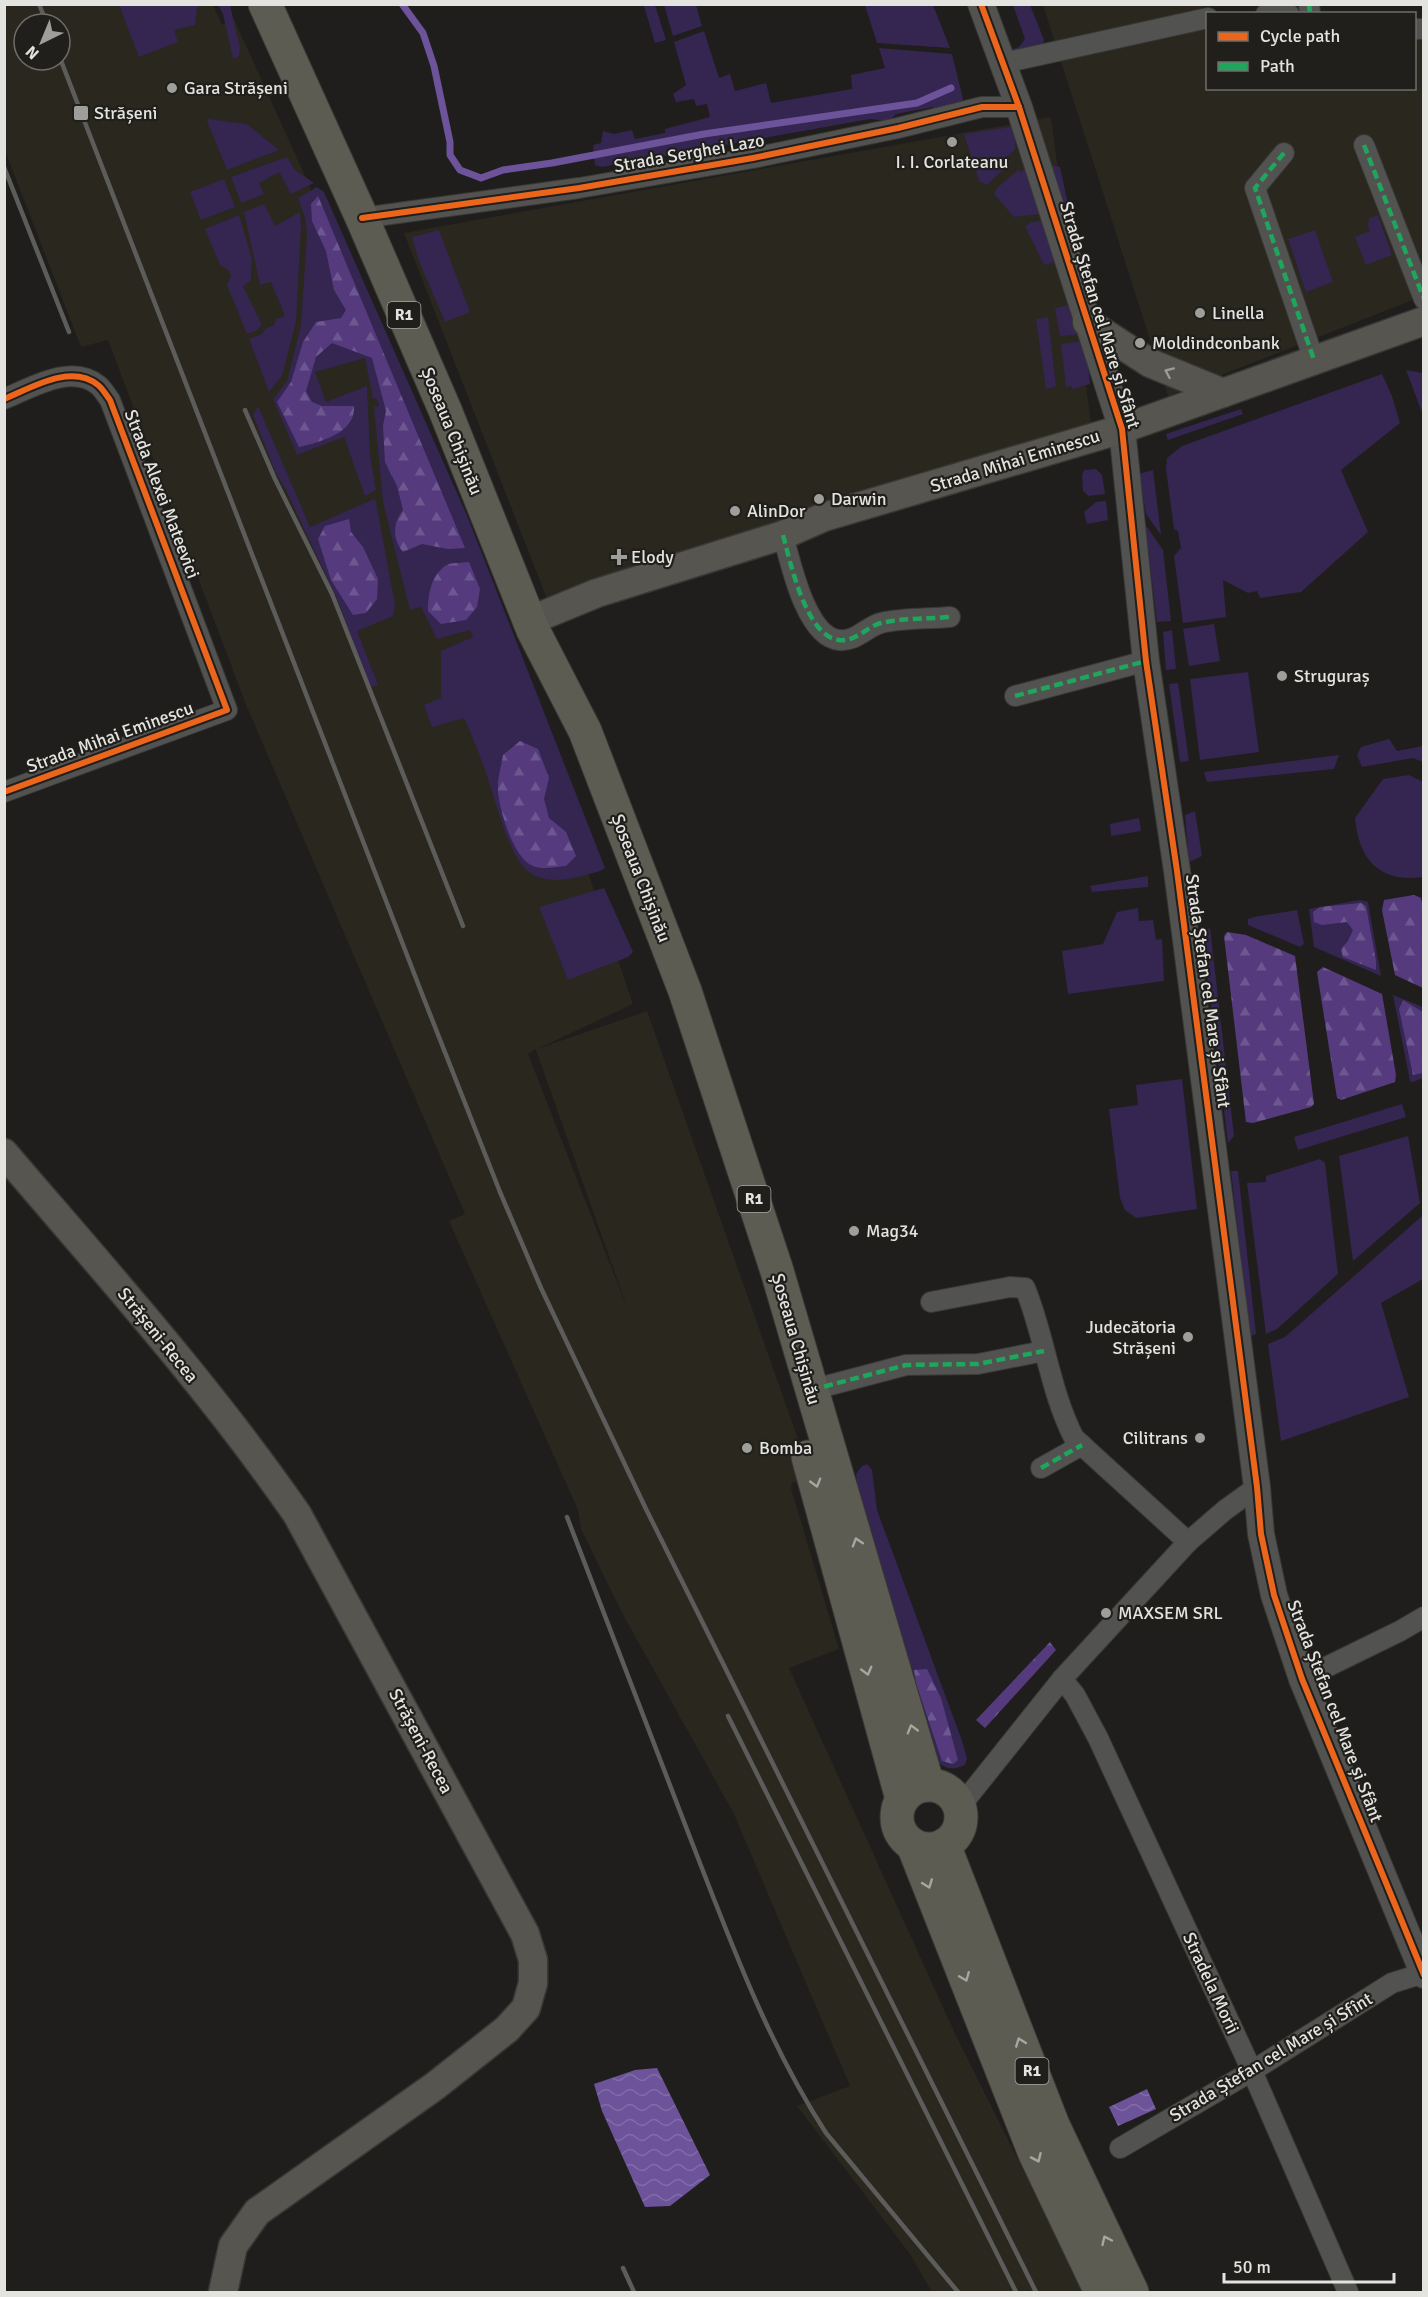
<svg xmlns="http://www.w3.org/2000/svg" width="1428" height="2297" font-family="Signika,sans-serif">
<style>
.built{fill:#29271e;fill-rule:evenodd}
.green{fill:#352551}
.forest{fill:url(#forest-firs)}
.water{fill:url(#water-waves)}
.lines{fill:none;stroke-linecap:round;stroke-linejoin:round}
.stream{stroke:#6c539a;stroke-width:7}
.minor-casing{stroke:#383835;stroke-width:22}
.tertiary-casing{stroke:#383835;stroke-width:28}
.secondary-casing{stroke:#383835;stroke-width:31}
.trunk-casing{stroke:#383835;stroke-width:35}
.minor{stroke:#525250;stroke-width:20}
.tertiary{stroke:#525250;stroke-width:26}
.secondary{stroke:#565550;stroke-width:28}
.trunk{stroke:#5d5c52;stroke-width:33}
.rail{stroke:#5c5c5a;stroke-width:4.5}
.quiet{stroke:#20a55d;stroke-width:4.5;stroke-dasharray:9 4.5;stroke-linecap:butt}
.cycleway-casing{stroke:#201f1b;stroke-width:10}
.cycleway{stroke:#eb651d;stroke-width:6}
.oneway{stroke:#9c9c98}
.oneway2{stroke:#a7a6a0}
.poi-dot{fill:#9e9e9b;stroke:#201f1b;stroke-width:2}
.labels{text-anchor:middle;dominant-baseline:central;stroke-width:4.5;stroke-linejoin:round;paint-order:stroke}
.shield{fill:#201f1b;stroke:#a8a8a5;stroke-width:1.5}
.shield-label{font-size:16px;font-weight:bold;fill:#e3e3e0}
.poi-label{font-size:18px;fill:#e3e3e0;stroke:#201f1b;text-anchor:start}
.street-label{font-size:18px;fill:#e3e3e0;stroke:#201f1b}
</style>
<defs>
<pattern id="forest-firs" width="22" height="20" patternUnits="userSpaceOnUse" patternTransform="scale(1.5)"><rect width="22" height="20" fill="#553b7e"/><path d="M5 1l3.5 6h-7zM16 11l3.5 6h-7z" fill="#6d5790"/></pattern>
<pattern id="water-waves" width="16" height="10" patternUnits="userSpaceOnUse" patternTransform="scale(1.5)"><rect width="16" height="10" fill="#6c539a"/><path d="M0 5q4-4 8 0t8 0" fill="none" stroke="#816ca8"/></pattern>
</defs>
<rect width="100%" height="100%" fill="#1f1e1c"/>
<g class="built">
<path d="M 5,5 L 213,5 L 222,25 L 234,19 L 407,401 L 504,627 L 633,1004 L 537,1049 L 647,1011 L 811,1476 L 792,1483 L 791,1488 L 839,1649 L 789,1668 L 956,2036 L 1084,2292 L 932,2292 L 910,2254 L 797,2106 L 850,2086 L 733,1812 L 621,1611 L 581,1529 L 578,1510 L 449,1221 L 465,1214 L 247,707 L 108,340 L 81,347 L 5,151 ZM 24,24 L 60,24 L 60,60 L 24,60 ZM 536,1049 L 536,1050 L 628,1310 L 528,1054 Z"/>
<polygon points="1043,5 1202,5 1207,28 1208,88 1414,88 1415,38 1423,39 1423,296 1168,396"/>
<polygon points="1051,117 1091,423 547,599 404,233"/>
</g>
<g class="green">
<polygon points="119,5 202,5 197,8 195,25 174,30 178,42 139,57"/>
<polygon points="218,5 230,5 240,48 239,56 233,59 223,14"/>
<polygon points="649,5 655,5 666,40 655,43 644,6"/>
<polygon points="664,5 696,5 702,26 673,36"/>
<polygon points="865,5 933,5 950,48 877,43"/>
<polygon points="1013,5 1030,5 1044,40 1040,53 1005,52 1019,47 1025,39"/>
<polygon points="704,31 719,78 730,74 735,91 766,83 771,103 852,89 851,75 885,68 879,48 952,54 963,99 962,105 936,116 933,107 896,114 889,121 870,119 602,167 595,165 593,145 601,143 603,131 614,134 632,130 635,139 665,133 665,129 710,117 707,104 696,106 694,99 676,102 673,94 686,85 674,42"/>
<polygon points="208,119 247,124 279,150 227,170 207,121"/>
<polygon points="1011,127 1015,137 1015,150 1006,157 1011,162 987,185 979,181 964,134"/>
<polygon points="287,157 295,170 314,183 291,194 279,172 259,183 264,194 241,203 231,177"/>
<polygon points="1046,163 1060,167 1068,204 1060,212 1014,217 994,194 997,188 1018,170 1021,172 1027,165"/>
<polygon points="224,179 235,207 201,220 190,192"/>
<path d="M 317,187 L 324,192 L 468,518 L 605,868 L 600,871 C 579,877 553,886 532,874 C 510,862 496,802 488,779 C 481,758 473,738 464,718 L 432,727 L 424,705 L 441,698 L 441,651 L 473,637 L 470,630 L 437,639 L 421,607 L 410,610 L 383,502 L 374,407 L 379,406 L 376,398 L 373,399 L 365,358 L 315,372 L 326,402 L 367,386 L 370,455 L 376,490 L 365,496 L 344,437 L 297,455 L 273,399 L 287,381 L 301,325 L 307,234 L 305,218 L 298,198 Z"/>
<polygon points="264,204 275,226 300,212 301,226 296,322 282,376 269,392 249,339 262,334 265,329 274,325 276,319 285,316 271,282 260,285 244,212"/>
<polygon points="239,215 252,259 251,280 243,286 262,325 257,330 247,334 227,285 231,276 228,270 220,265 205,229"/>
<polygon points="1378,215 1392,255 1366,265 1355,237 1370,231 1368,226 1369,218"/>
<polygon points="1056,219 1074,257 1044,265 1025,226 1032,222"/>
<polygon points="439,230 470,312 445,322 419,261 412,237"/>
<polygon points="1315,230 1333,282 1306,292 1288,239"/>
<polygon points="1080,303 1085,334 1060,336 1055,308"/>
<polygon points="1048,317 1056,386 1046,389 1036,319"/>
<polygon points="1083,341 1086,343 1090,384 1072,389 1071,386 1066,387 1061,344"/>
<polygon points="1406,370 1423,373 1423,415"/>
<polygon points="1382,374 1392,396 1400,423 1341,470 1368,532 1301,592 1260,598 1257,591 1248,593 1223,580 1226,617 1183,623 1174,556 1181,548 1178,531 1174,529 1166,469 1167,458 1182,446"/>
<polygon points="258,406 310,527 374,499 376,502 395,605 393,616 357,631 378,685 369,687 338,601 286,490 275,471 253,415"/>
<polygon points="1241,409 1243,414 1168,440 1166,434"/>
<polygon points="1096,469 1102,475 1105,494 1089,496 1083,491 1082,475 1084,470"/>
<polygon points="1153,470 1161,535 1146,514 1139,474"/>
<polygon points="1106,501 1108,520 1087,524 1084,512 1096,502"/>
<polygon points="1145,524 1163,550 1171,621 1157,622"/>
<polygon points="1214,624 1220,661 1189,666 1183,629"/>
<polygon points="1172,630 1176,669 1166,670 1163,632"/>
<polygon points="1248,672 1259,752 1200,760 1190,679"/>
<polygon points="1178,683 1189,761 1180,762 1169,684"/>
<polygon points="1389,739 1397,751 1423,746 1423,762 1413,758 1362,767 1357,755 1361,747"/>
<polygon points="1339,755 1334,769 1207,782 1204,772"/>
<path d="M 1409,775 L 1423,782 L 1424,877 C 1379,883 1359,860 1355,818 L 1383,779 Z"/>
<polygon points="1195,811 1202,856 1189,862 1185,815"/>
<polygon points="1139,818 1141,831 1111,836 1110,824"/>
<polygon points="1148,876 1148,887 1092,892 1090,886"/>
<polygon points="604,888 633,952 628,957 568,980 539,907"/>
<polygon points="1360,900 1368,902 1381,976 1314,947 1309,909"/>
<polygon points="1138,908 1139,921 1153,920 1156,940 1162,939 1164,981 1068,994 1062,951 1103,944 1117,912"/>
<polygon points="1297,910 1304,944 1300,947 1248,925 1248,919 1254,917"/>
<polygon points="1210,928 1234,1136 1228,1143 1202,932"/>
<polygon points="1393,995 1423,1007 1423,1078 1413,1082 1410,1081"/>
<polygon points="1182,1079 1197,1209 1136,1218 1125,1210 1120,1198 1109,1109 1138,1105 1136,1085"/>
<polygon points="1402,1104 1406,1117 1298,1150 1294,1137"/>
<polygon points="1408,1136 1420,1203 1353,1261 1339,1156"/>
<polygon points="1320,1159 1325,1163 1338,1274 1277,1329 1266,1334 1247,1183 1266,1182 1266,1176"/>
<polygon points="1231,1171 1238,1171 1256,1334 1250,1336"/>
<polygon points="1422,1216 1424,1218 1423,1279 1381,1303 1409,1397 1281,1441 1268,1344 1285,1337"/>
<path d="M 867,1464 L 872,1470 L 877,1510 L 961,1738 L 967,1758 L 965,1765 C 954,1770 946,1770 937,1761 L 904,1652 L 857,1484 L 856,1474 L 862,1466 Z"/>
</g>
<g class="forest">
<path d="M 318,196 L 465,548 L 448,549 L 422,544 L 403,552 C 392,538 393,523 403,510 L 397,486 L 385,462 L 383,426 L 386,411 L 372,358 L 332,343 L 316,357 L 306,391 L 312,402 L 322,406 L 354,406 C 356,433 320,442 299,447 L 277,402 L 291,382 L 303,342 L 316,322 L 341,318 L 346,310 L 334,290 L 326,251 L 312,221 L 311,204 Z"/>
<polygon points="349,519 351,532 363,547 378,579 377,599 366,613 353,615 331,580 318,539 325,526"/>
<path d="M 469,562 L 480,589 L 477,607 L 466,620 L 441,624 L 428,611 C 428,595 431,576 445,566 C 451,562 462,563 469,562 Z"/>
<path d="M 520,741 L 538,749 L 549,778 L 544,799 L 549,818 L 566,832 L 576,856 L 566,866 C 556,867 542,870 533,866 C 514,859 500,812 498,792 C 497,780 501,767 503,755 Z"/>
<polygon points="1414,895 1421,898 1423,908 1423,988 1395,975 1382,910 1384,900"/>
<polygon points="1361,903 1366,906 1376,961 1376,970 1343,957 1341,949 1348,941 1353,930 1347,922 1322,925 1314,922 1313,912 1320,907"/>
<polygon points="1227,932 1246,935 1295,956 1314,1104 1311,1107 1253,1123 1246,1122 1224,936"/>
<polygon points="1323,967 1382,994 1396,1075 1395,1082 1341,1100 1337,1098 1317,972"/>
<polygon points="1403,1000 1423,1012 1423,1073 1413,1075 1399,1009"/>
<polygon points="1050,1642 1056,1650 985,1728 976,1720"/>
<polygon points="927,1669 941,1698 958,1760 953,1764 942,1761 916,1683 914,1670"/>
</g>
<g class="water">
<polygon points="657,2068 710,2175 670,2206 645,2207 602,2111 594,2084 635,2070"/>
<polygon points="1147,2089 1156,2109 1118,2126 1109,2107"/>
</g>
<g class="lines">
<polyline class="stream" points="402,4 423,33 434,66 450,142 450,155 460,170 481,178 503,170 552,163 704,134 917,103 951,88"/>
<g class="minor-casing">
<g id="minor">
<polyline points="1309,4 1310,14"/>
<polyline points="1266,14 1289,14"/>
<polyline points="1414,29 1424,29"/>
<polyline points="1003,63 1208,18"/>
<polyline points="1364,145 1424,299"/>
<polyline points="1284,153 1255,188 1314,360"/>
<polyline points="362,218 579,188 753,158 898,128 982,107 1019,107"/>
<path d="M 4,399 C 31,388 71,363 98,385 C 103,389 106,395 110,400 L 227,710 L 4,792"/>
<path d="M 783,535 C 790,561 806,637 839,640 C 856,642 866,627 881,623 C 902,618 928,619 950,617"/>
<polyline points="1015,696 1146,661"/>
<path d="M 931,1302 L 1010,1287 L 1025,1288 C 1045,1337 1050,1391 1074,1438 L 1188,1542"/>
<polyline points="811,1390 906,1365 978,1364 1044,1351"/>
<polyline points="1041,1468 1082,1445"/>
<polyline points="1062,1679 1075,1695 1098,1738 1252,2071 1348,2292"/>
<polyline points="1302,1679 1400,1631 1424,1617"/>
<polyline points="959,1808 1062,1679 1188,1542 1225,1510 1257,1487"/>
<polyline points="1120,2148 1252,2071 1392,1983 1424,1973"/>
</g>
</g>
<g class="tertiary-casing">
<polyline id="tertiary" points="981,4 1019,107 1122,429 1146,661 1177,871 1257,1487 1261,1534 1274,1595 1302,1679 1424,1975"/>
</g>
<g class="secondary-casing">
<g id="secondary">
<polyline points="1087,322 1150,363 1223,393"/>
<polyline points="529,621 597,593 783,535 824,517 1122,429 1424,321"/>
<path d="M 4,1153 C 105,1271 209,1387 297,1514 L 525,1934 L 533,1960 L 533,1983 L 526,2008 L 507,2029 L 435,2086 L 257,2212 L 233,2246 L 223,2292"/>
</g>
</g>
<g class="trunk-casing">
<g id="trunk">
<polyline points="265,4 362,218 445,410 533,630 585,731 685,991 777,1271 928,1785"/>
<polyline points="808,1457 902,1799"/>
<circle cx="929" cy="1817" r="32"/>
<polyline points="913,1845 1035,2154 1101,2292"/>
<polyline points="944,1845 1053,2125 1132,2292"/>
</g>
</g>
<use href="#minor" class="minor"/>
<use href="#tertiary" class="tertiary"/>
<use href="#secondary" class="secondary"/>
<use href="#trunk" class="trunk"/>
<g class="rail">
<polyline points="39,4 47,24"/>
<polyline points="60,58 424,999 500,1192 541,1288 646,1509 1036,2292"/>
<polyline points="4,167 69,332"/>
<polyline points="245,410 275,479 332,594 463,926"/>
<path d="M 567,1517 C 609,1624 650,1732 691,1840 C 730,1940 767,2042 826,2133 L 958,2292"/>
<polyline points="728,1716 1016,2292"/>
<polyline points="623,2268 634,2292"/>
</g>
<g class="quiet">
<polyline points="1309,4 1310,14"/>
<polyline points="1364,145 1424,299"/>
<polyline points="1284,153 1255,188 1314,360"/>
<path d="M 783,535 C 790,561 806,637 839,640 C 856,642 866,627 881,623 C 902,618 928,619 950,617"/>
<polyline points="1015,696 1146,661"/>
<polyline points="811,1390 906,1365 978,1364 1044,1351"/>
<polyline points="1041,1468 1082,1445"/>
</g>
<g class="cycleway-casing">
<g id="cycleway">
<polyline points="981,4 1019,107 1122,429 1146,661 1177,871 1257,1487 1261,1534 1274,1595 1302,1679 1424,1975"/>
<polyline points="362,218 579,188 753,158 898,128 982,107 1019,107"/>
<path d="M 4,399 C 31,388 71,363 98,385 C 103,389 106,395 110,400 L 227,710 L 4,792"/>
</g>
</g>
<use href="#cycleway" class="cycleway"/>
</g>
<defs><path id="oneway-chevron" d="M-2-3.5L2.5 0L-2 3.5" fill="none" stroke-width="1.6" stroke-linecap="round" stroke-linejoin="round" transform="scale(1.5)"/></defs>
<use class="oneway" href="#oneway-chevron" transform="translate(1169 372) rotate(-156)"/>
<g class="oneway2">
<use href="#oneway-chevron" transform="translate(816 1483) rotate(74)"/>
<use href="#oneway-chevron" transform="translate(857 1542) rotate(-107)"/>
<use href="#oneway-chevron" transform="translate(867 1671) rotate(75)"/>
<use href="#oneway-chevron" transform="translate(912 1729) rotate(-106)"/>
<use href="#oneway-chevron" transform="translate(928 1884) rotate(69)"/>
<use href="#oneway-chevron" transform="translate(965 1977) rotate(68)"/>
<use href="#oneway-chevron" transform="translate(1020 2042) rotate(-111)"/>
<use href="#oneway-chevron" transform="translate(1037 2158) rotate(66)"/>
<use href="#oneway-chevron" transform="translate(1106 2240) rotate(-115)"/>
</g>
<g class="poi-dot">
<circle cx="172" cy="88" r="6"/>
<rect x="73" y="105" width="16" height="16" rx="3"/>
<circle cx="952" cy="142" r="6"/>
<circle cx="1200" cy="313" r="6"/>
<circle cx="1140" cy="343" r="6"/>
<circle cx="819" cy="499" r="6"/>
<circle cx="735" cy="511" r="6"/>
<path d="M616 548h6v6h6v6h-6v6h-6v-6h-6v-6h6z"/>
<circle cx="1282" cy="676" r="6"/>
<circle cx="854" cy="1231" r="6"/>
<circle cx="1188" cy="1337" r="6"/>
<circle cx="1200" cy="1438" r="6"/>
<circle cx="747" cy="1448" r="6"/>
<circle cx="1106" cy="1613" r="6"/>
</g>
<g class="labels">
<g class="shield">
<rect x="387.5" y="302" width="33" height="26" rx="4.5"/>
<rect x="737.5" y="1186" width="33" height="26" rx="4.5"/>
<rect x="1015.5" y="2058" width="33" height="26" rx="4.5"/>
</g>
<g class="shield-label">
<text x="404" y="315">R1</text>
<text x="754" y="1199">R1</text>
<text x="1032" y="2071">R1</text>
</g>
<g class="poi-label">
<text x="184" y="88">Gara Strășeni</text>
<text x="94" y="113">Strășeni</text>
<text x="952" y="162" text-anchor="middle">I. I. Corlateanu</text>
<text x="1212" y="313">Linella</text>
<text x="1152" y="343">Moldindconbank</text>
<text x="831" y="499">Darwin</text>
<text x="747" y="511">AlinDor</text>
<text x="631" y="557">Elody</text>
<text x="1294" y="676">Struguraș</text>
<text x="866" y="1231">Mag34</text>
<text x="1176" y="1327" text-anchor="end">Judecătoria<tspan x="1176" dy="21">Strășeni</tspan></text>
<text x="1188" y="1438" text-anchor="end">Cilitrans</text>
<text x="759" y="1448">Bomba</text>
<text x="1118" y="1613">MAXSEM SRL</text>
</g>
<g class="street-label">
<text transform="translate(689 153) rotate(-10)">Strada Serghei Lazo</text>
<text transform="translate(1100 315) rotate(73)">Strada Ștefan cel Mare și Sfânt</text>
<text transform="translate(452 431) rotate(68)">Șoseaua Chișinău</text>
<text transform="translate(1015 461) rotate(-17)">Strada Mihai Eminescu</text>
<text transform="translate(162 494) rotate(69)">Strada Alexei Mateevici</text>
<text transform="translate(110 737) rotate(-20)">Strada Mihai Eminescu</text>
<text transform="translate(641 878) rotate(69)">Șoseaua Chișinău</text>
<text transform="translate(1208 991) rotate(82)">Strada Ștefan cel Mare și Sfânt</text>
<text transform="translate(158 1335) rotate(51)">Strășeni-Recea</text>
<text transform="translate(796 1339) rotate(74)">Șoseaua Chișinău</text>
<text transform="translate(1335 1711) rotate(69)">Strada Ștefan cel Mare și Sfânt</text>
<text transform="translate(421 1741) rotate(62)">Strășeni-Recea</text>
<text transform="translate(1211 1983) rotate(65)">Stradela Morii</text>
<text transform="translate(1271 2057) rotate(-31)">Strada Ștefan cel Mare și Sfînt</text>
</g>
</g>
<rect width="1428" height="2297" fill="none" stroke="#e3e3e0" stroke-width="12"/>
<rect x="1206" y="12" width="210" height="78" fill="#201f1b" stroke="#6e6d6a" stroke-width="1.5"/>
<rect x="1218" y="32" width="30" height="9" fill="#eb651d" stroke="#6e6d6a" stroke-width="1.5"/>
<text x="1260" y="42" font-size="18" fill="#e3e3e0">Cycle path</text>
<rect x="1218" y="62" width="30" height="9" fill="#20a55d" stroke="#6e6d6a" stroke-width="1.5"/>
<text x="1260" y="72" font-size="18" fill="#e3e3e0">Path</text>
<g transform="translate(42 42) rotate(223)"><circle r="28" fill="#201f1b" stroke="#6e6d6a" stroke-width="1.5"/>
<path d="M0-4.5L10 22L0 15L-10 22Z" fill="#9e9e9b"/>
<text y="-9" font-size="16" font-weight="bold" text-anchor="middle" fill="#e3e3e0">N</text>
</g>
<path d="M1224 2273v9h170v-9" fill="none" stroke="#e3e3e0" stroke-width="3"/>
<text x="1233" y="2273" font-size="18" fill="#e3e3e0" stroke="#201f1b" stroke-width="4.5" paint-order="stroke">50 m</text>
</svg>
